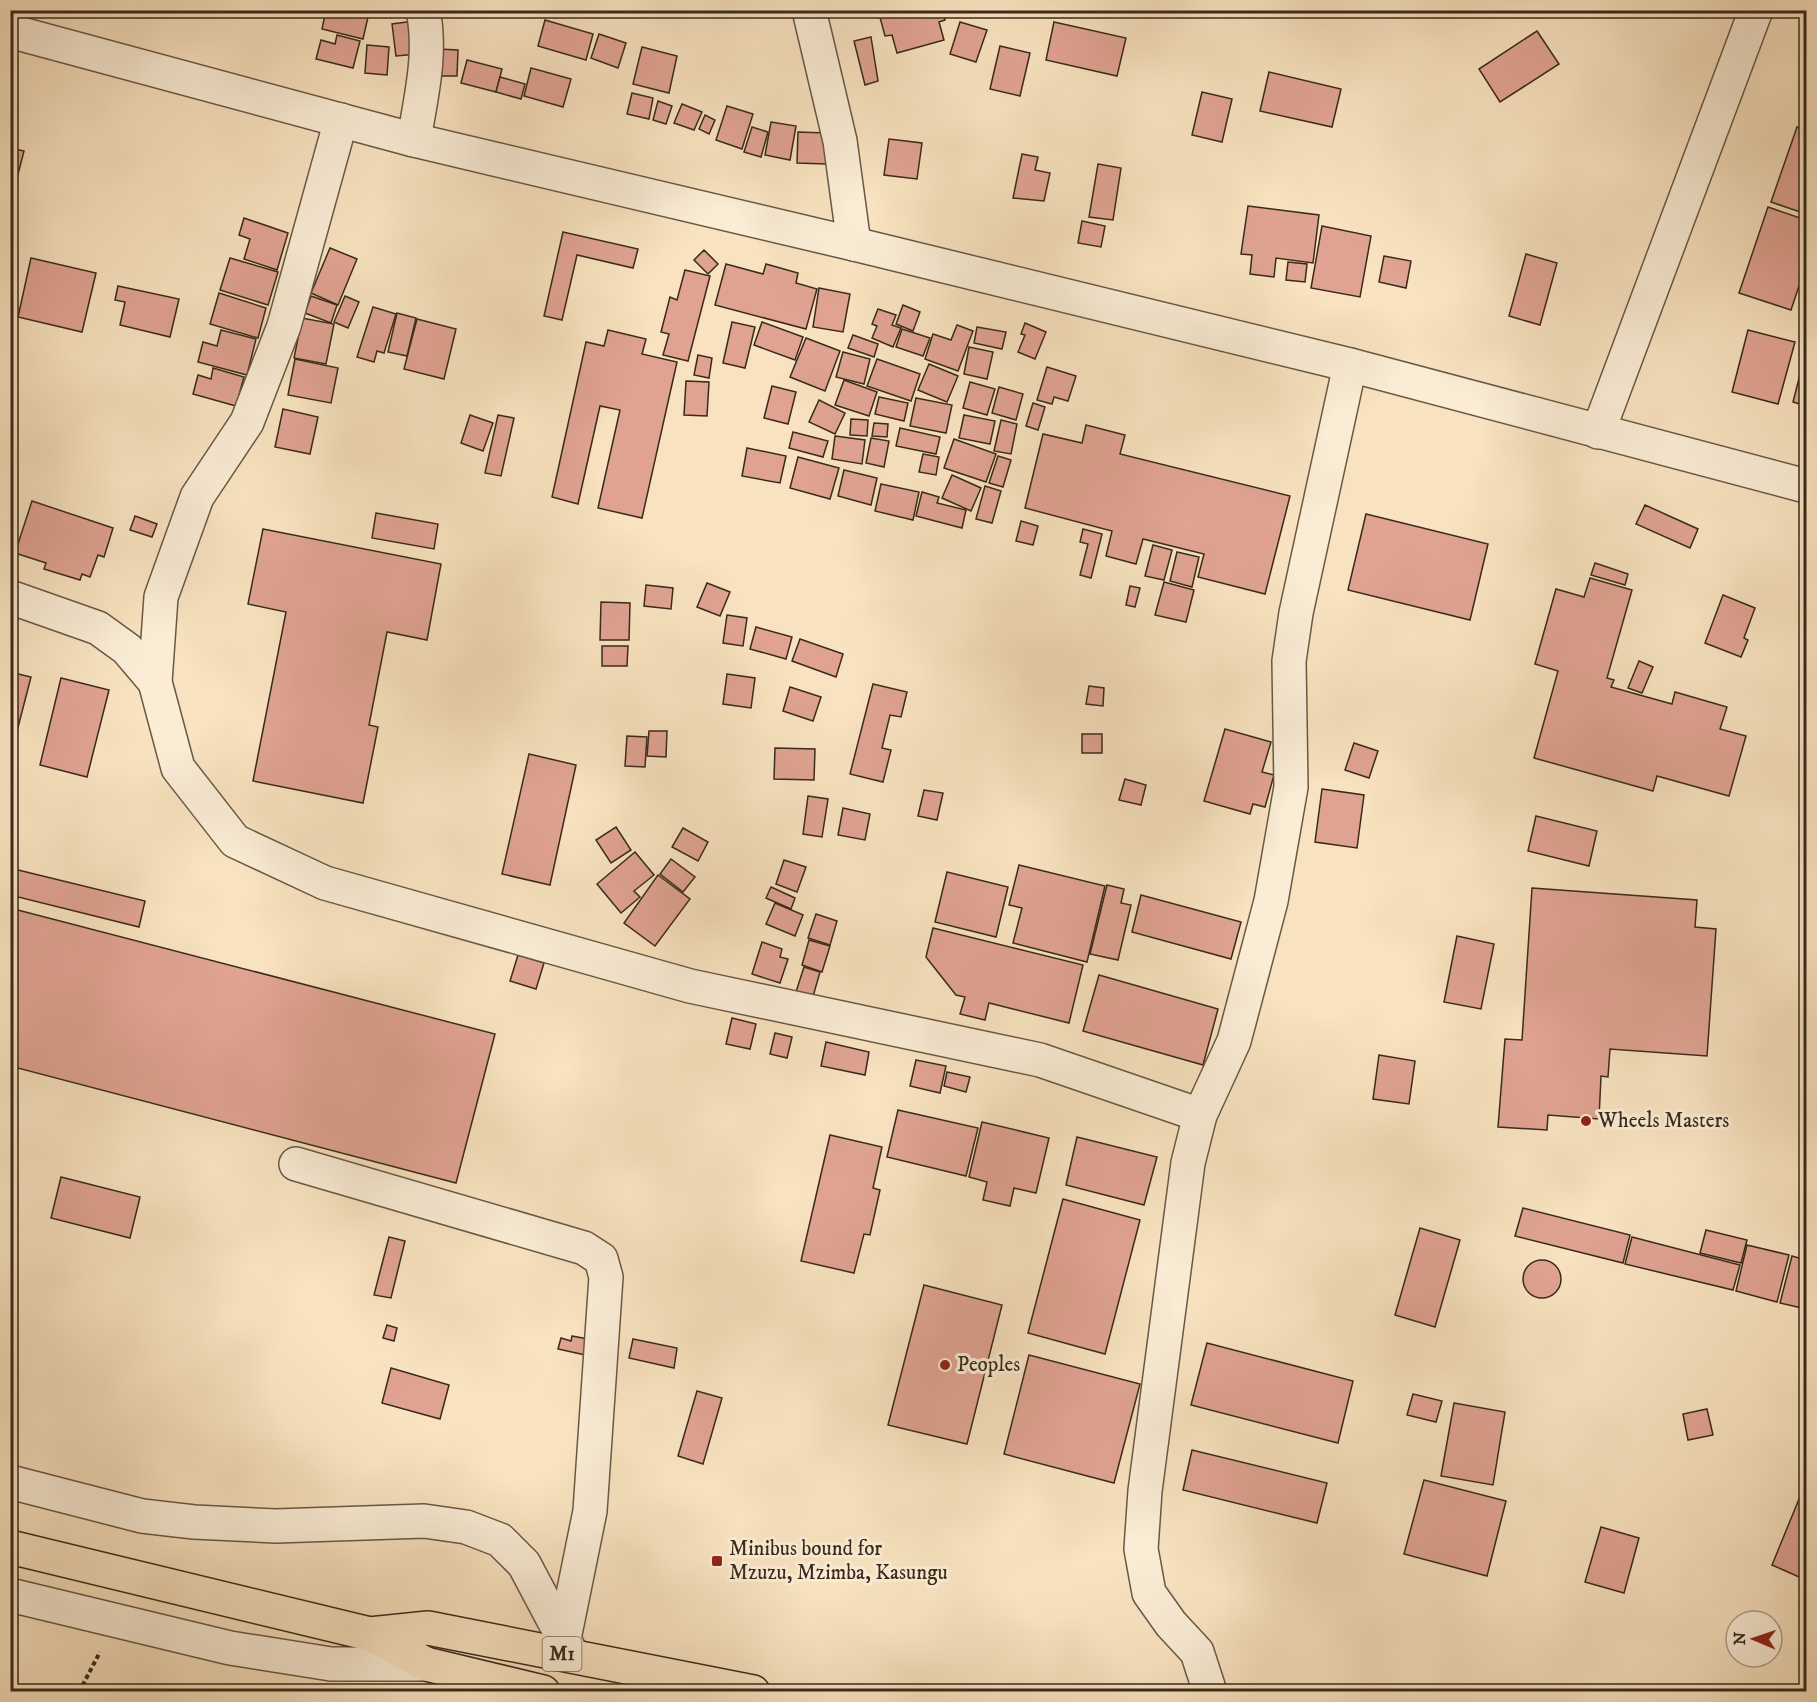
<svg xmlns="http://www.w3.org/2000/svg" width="1817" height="1702" font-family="'IM FELL DW Pica',serif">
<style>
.building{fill:#e0a392;stroke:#392a1b;stroke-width:1.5}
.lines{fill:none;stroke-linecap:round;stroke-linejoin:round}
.minor-casing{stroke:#695844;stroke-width:36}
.highway-casing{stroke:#392a1b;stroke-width:36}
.path{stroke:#392a1b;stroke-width:4;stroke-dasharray:4.5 3;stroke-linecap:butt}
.minor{stroke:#faecd5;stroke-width:33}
.highway{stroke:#f8e2bf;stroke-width:33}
.poi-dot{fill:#8f2418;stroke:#faecd5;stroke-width:2}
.labels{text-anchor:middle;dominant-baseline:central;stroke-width:6;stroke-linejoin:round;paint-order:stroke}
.shield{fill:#faecd5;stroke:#736453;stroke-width:1.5}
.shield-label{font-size:20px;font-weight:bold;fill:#392a1b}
.poi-label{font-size:21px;fill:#392a1b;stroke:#faecd5;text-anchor:start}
</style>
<rect width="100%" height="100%" fill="#f8e2bf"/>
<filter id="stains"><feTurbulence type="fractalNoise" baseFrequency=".00333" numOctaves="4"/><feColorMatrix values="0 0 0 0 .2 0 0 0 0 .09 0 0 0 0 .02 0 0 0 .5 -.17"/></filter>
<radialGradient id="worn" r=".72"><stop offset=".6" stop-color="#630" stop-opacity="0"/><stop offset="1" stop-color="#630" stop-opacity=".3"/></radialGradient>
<g class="building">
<polygon points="326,10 341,10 368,17 363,39 322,29"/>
<polygon points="700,10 722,10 702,17"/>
<polygon points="878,10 942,10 945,20 939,22 944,40 897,53 892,35 885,36"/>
<polygon points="545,20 593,34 586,60 538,46"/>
<polygon points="414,21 418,54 396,56 392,24"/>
<polygon points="960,22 987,30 976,62 950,54"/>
<polygon points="1054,22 1126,38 1117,76 1046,60"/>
<polygon points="1537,31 1559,64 1500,102 1479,69"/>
<polygon points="599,34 626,43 618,68 591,58"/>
<polygon points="337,35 360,41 353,68 316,59 321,40 335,44"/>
<polygon points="871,37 878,81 865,85 854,41"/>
<polygon points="367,45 389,47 387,75 365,73"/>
<polygon points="1000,46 1030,53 1020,96 990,89"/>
<polygon points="642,47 677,56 669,93 633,84"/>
<polygon points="439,49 458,50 457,76 438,76"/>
<polygon points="467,60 502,69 496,92 461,83"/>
<polygon points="531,68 571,79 563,107 524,96"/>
<polygon points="1269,72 1341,89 1332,127 1260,111"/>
<polygon points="500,77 525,84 521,99 496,92"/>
<polygon points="1202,92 1232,99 1222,142 1192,135"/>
<polygon points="632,93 653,98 649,119 627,114"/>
<polygon points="658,101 672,106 666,124 653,120"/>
<polygon points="682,104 702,112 694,130 674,123"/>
<polygon points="727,106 753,114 742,149 716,140"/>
<polygon points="705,115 715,120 709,134 699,129"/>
<polygon points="771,122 796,126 790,160 765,155"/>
<polygon points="752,127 768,132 761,157 744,152"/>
<polygon points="1797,127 1806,130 1806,214 1771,202"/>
<polygon points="798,132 827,133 826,164 797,163"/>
<polygon points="889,139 922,143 917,179 884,175"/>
<polygon points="10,148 24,151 10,205"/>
<polygon points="1022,154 1038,157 1035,170 1050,173 1044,201 1013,198"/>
<polygon points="1098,164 1121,168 1113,220 1089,217"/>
<polygon points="1248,206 1319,215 1313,263 1276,258 1274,277 1250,274 1252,255 1241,254"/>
<polygon points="1768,207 1806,220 1806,265 1791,310 1739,293"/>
<polygon points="244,218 288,233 277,270 244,259 250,239 239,235"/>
<polygon points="1082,221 1105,226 1101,247 1078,243"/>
<polygon points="1322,226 1371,236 1360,297 1311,288"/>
<polygon points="563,232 638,249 633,268 577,255 562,320 544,316"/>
<polygon points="330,248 357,259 338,305 311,293"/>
<polygon points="704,250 718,264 708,274 694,260"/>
<polygon points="1526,254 1557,263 1540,325 1509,316"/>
<polygon points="1384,256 1411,261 1406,288 1379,282"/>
<polygon points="31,258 96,273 82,332 18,317"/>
<polygon points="230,258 278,272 268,305 220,290"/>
<polygon points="1288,262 1307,264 1305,282 1286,280"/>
<polygon points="726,264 763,274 766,264 798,273 796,283 817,289 806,329 715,305"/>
<polygon points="685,270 710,276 688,361 663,355 669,334 661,332 670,297 677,300"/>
<polygon points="118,286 179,299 170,337 120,325 125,302 115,300"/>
<polygon points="819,288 850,294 843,332 813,327"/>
<polygon points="219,293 266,308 258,338 210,324"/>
<polygon points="311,296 337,305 331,323 305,313"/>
<polygon points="345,296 359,302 348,328 334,322"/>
<polygon points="903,305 920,312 913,331 896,324"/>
<polygon points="373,307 396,314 384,353 377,351 374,362 357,357"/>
<polygon points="878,309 896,315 892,325 901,328 893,347 872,338 877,326 872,324"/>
<polygon points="397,313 416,318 407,356 388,352"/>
<polygon points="302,318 334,324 326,364 294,358"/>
<polygon points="417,319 456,329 444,379 404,369"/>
<polygon points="732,322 755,327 745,368 723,363"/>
<polygon points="762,322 803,337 795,360 754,345"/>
<polygon points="1025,323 1046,332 1035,359 1018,352 1025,335 1021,334"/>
<polygon points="957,325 973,331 958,371 925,359 933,334 951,340"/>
<polygon points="977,327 1006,332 1002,349 974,343"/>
<polygon points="902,329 930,338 923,356 896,347"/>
<polygon points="221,330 256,339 247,375 198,362 203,342 217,346"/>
<polygon points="608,330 646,339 642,354 677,362 642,518 598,508 620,410 600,406 578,504 552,497 586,342 604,346"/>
<polygon points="1748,330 1795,342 1778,404 1732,392"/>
<polygon points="853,335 878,344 874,357 848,348"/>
<polygon points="806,338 840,351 825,391 790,377"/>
<polygon points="969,347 993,352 987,379 964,374"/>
<polygon points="1806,351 1806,406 1793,402"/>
<polygon points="843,352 870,359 864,384 836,377"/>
<polygon points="698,355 712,358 709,378 694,375"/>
<polygon points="295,359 338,368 331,403 288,395"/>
<polygon points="877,359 920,374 911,401 867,386"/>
<polygon points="929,364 958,376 947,402 918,390"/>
<polygon points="1047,367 1076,376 1068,401 1054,397 1052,404 1037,400"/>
<polygon points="213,368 244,377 236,406 193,394 198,375 211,379"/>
<polygon points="844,380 877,392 869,416 835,405"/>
<polygon points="686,381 709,382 707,416 684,415"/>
<polygon points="970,382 995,389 987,415 963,408"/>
<polygon points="772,386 796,392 788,424 764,418"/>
<polygon points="999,387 1023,394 1016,420 992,413"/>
<polygon points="879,397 908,403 904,421 875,414"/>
<polygon points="916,398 952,405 946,433 910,426"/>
<polygon points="819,400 845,413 835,434 809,422"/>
<polygon points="1033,403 1045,407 1038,430 1026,426"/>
<polygon points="283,409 318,417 310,454 275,447"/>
<polygon points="470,415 493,423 483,451 461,443"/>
<polygon points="498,415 514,418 501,476 485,473"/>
<polygon points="964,415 995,421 990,444 959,438"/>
<polygon points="851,419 868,420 867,436 850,435"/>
<polygon points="1001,420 1017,424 1011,454 994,451"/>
<polygon points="874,423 888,424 887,437 872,436"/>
<polygon points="1086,425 1125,435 1120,454 1290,496 1265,594 1198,577 1204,554 1143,539 1136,564 1106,556 1112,531 1025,508 1043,434 1082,443"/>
<polygon points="900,428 940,437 936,454 896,446"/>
<polygon points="793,432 828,441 823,457 789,448"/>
<polygon points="835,436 865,440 862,464 832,459"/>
<polygon points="871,438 889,441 884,467 866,463"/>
<polygon points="954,439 996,454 986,482 944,468"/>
<polygon points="747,448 786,456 780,483 742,476"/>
<polygon points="923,454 939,457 936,475 919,472"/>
<polygon points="998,456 1011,460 1003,487 989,483"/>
<polygon points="798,457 839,468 830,499 790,488"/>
<polygon points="844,470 877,478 871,505 838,496"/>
<polygon points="952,475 981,488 971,511 942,498"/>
<polygon points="881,484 919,492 913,520 875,511"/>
<polygon points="985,486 1001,491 992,523 976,519"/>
<polygon points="922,492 939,497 937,503 966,510 962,528 916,516"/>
<polygon points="32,501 113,528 104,557 98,555 90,577 82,574 80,580 44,569 46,563 15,553"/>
<polygon points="1645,505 1698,529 1690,548 1636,524"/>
<polygon points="376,513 438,524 434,549 372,538"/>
<polygon points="1366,514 1488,544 1470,620 1348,590"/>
<polygon points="135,516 157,524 152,537 130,530"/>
<polygon points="1021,521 1038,526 1033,545 1016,541"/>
<polygon points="263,529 441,564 427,640 387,632 369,725 378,727 363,803 253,781 286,612 248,604"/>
<polygon points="1083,529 1102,534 1091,578 1080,575 1088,544 1080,542"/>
<polygon points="1153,545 1172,550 1164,580 1145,576"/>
<polygon points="1177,552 1199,557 1192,587 1170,581"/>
<polygon points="1595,563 1628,574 1625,585 1591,575"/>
<polygon points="1590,578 1632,590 1607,678 1614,680 1611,687 1672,704 1675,692 1727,707 1720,729 1746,736 1729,796 1657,776 1653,791 1534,758 1558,671 1535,664 1556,589 1584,597"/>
<polygon points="1164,582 1194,590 1186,622 1155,615"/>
<polygon points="707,583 730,592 720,616 697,607"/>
<polygon points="646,585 673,588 671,609 644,606"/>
<polygon points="1130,586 1140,588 1135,607 1126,605"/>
<polygon points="1723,595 1755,608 1744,638 1748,640 1741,657 1705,643"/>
<polygon points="601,602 630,603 629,640 600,640"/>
<polygon points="727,615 747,618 743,646 723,643"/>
<polygon points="756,627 792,637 786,659 750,649"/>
<polygon points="800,639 843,654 836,677 792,661"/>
<polygon points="602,646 628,646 627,666 602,666"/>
<polygon points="1639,661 1653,667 1642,693 1628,688"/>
<polygon points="10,672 31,677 16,735 10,733"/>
<polygon points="727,674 755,678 751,708 723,704"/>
<polygon points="61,678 109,690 87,777 40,765"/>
<polygon points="873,684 907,692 901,717 890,715 882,748 891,750 883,782 850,774"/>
<polygon points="1089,686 1104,688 1103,706 1086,704"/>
<polygon points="790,687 821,697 813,721 783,711"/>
<polygon points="1225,729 1271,742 1262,772 1274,775 1265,807 1253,804 1250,814 1204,801"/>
<polygon points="649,731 667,731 666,757 647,756"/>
<rect x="1082" y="734" width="20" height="19"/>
<polygon points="627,736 647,737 645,767 625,766"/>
<polygon points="1354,743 1378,751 1369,778 1345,770"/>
<polygon points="775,748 815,749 814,780 774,779"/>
<polygon points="529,754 576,765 550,885 502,874"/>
<polygon points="1125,779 1146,785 1141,805 1119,800"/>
<polygon points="1322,789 1364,795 1357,848 1315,842"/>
<polygon points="924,790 943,793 937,820 918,816"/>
<polygon points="808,796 828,799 822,837 803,834"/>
<polygon points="843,808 870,814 865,840 838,835"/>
<polygon points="1536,816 1597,831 1589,866 1528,851"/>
<polygon points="616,827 631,850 611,863 596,840"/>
<polygon points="683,828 708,842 698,861 672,847"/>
<polygon points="635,852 654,875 634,891 640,897 621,913 597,884"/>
<polygon points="671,859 695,877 683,892 660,874"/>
<polygon points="784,860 806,867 797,892 776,884"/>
<polygon points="1019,865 1105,886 1087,962 1013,943 1022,908 1009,905"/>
<polygon points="10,868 145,901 139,927 10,895"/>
<polygon points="947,872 1008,887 996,937 935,922"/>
<polygon points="658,875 690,899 655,946 624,923"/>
<polygon points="1107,885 1124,889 1121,903 1131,905 1118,960 1090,954"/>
<polygon points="771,887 795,898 791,909 766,898"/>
<polygon points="1532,888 1697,900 1695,927 1716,929 1707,1056 1610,1049 1608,1077 1601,1076 1599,1119 1548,1115 1547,1130 1498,1127 1505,1039 1522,1040"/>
<polygon points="1141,895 1241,922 1231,959 1132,932"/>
<polygon points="775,903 803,915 795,936 766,924"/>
<polygon points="10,908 495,1034 456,1183 10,1066"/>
<polygon points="816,914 837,921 830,945 808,938"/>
<polygon points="933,928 1083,965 1069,1023 989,1003 985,1020 960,1014 965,997 956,995 926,957"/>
<polygon points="1457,936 1494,944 1481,1009 1444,1002"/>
<polygon points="809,940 830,946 822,972 802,965"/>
<polygon points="762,942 782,949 780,957 788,959 780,983 752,974"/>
<polygon points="518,955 544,963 536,989 510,981"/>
<polygon points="804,967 820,972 812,1000 795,995"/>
<polygon points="1099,975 1218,1009 1203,1065 1083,1031"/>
<polygon points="732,1018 756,1024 750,1049 726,1044"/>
<polygon points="775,1033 792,1037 787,1058 770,1054"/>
<polygon points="826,1042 869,1052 865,1075 821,1066"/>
<polygon points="1379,1055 1415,1061 1409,1104 1373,1099"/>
<polygon points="916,1060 946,1066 940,1093 910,1086"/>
<polygon points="947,1072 970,1077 966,1092 944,1086"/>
<polygon points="898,1110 978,1128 966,1176 887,1157"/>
<polygon points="982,1122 1049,1138 1036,1193 1014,1188 1010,1206 983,1200 987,1182 969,1177"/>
<polygon points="830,1135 882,1147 873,1188 880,1190 870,1235 864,1234 854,1273 801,1261"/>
<polygon points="1077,1137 1157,1157 1144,1205 1066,1185"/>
<polygon points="61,1177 140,1197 130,1238 51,1218"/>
<polygon points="1063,1199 1140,1220 1105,1354 1028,1333"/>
<polygon points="1523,1208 1630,1235 1623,1263 1515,1236"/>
<polygon points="1420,1228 1460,1240 1435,1327 1395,1315"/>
<polygon points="1706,1230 1747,1240 1741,1263 1700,1253"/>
<polygon points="389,1237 405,1241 391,1298 374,1295"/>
<polygon points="1632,1237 1740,1265 1733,1290 1625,1264"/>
<polygon points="1747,1245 1789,1255 1777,1302 1736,1291"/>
<polygon points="1792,1256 1806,1260 1806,1309 1780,1303"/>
<circle cx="1542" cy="1279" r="19"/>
<polygon points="924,1285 1002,1305 967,1444 888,1425"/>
<polygon points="387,1325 397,1328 394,1341 383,1338"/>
<polygon points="572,1336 594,1340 590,1356 558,1349 561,1338 571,1341"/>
<polygon points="633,1339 677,1348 674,1368 629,1358"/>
<polygon points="1207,1343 1353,1381 1338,1443 1191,1405"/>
<polygon points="1029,1355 1140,1384 1114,1483 1004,1454"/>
<polygon points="391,1368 449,1385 440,1419 382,1403"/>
<polygon points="697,1391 722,1398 703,1464 678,1456"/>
<polygon points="1413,1394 1442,1401 1436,1422 1407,1415"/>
<polygon points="1454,1403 1505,1412 1493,1485 1441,1476"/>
<polygon points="1707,1409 1713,1435 1688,1440 1683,1414"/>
<polygon points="1192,1450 1327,1483 1317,1523 1183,1490"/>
<polygon points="1424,1480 1506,1501 1487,1576 1404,1554"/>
<polygon points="1806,1482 1806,1580 1772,1565"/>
<polygon points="1601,1527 1639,1538 1624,1593 1585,1582"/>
</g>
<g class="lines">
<g class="minor-casing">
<g id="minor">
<polyline points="809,10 840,141 854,244"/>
<polyline points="10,31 414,140 854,244 1350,365 1806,486"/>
<polyline points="341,120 284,326 247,422 197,497 161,597 155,682 178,768 235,841 325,883 690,986 1040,1060 1200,1115"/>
<path d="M 414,140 C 421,96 432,54 423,10"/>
<polyline points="1598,432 1756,10"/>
<polyline points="10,597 98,628 127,649 155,682"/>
<polyline points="296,1164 584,1248 601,1259 606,1277 590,1511 564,1639"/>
<polyline points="10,1482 142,1516 194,1522 276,1526 424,1521 466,1527 500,1540 524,1564 568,1647"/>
<polyline points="10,1595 230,1648 331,1664 426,1664"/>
<polyline points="1210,1692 1197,1652 1171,1624 1149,1593 1141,1549 1145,1491 1188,1163 1200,1115 1234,1041 1271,901 1291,787 1289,661 1296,613 1350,365"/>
</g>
</g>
<g class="highway-casing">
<g id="highway">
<polyline points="10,1547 370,1634 426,1664 543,1692"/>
<polyline points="370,1634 428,1628 753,1692"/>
</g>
</g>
<polyline class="path" points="79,1692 100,1652"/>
<use href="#minor" class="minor"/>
<use href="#highway" class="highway"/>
</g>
<g class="poi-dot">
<circle cx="1586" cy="1121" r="6"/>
<circle cx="945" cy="1365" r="6"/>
<rect x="711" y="1555" width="12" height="12" rx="3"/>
</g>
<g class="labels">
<rect class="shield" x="542.5" y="1637" width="39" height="34" rx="4.5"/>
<g class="shield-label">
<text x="562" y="1654">M1</text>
</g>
<g class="poi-label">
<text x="1598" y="1121">Wheels Masters</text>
<text x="957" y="1365">Peoples</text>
<text x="729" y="1549">Minibus bound for<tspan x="729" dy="24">Mzuzu, Mzimba, Kasungu</tspan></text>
</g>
</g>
<rect width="1817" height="1702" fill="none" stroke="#f8e2bf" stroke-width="36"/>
<rect x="12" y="12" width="1793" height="1678" fill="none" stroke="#392a1b" stroke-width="3"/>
<rect x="18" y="18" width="1781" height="1666" fill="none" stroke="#392a1b" stroke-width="1.5"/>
<g transform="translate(1754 1639) rotate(272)"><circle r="28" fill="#faecd5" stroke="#ad9e8b" stroke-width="1.5"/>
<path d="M0-4.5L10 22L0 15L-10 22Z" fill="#8f2418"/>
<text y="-9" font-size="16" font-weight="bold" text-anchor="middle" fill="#392a1b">N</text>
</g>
<rect width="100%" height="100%" filter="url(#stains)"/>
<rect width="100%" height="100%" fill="url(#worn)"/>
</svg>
